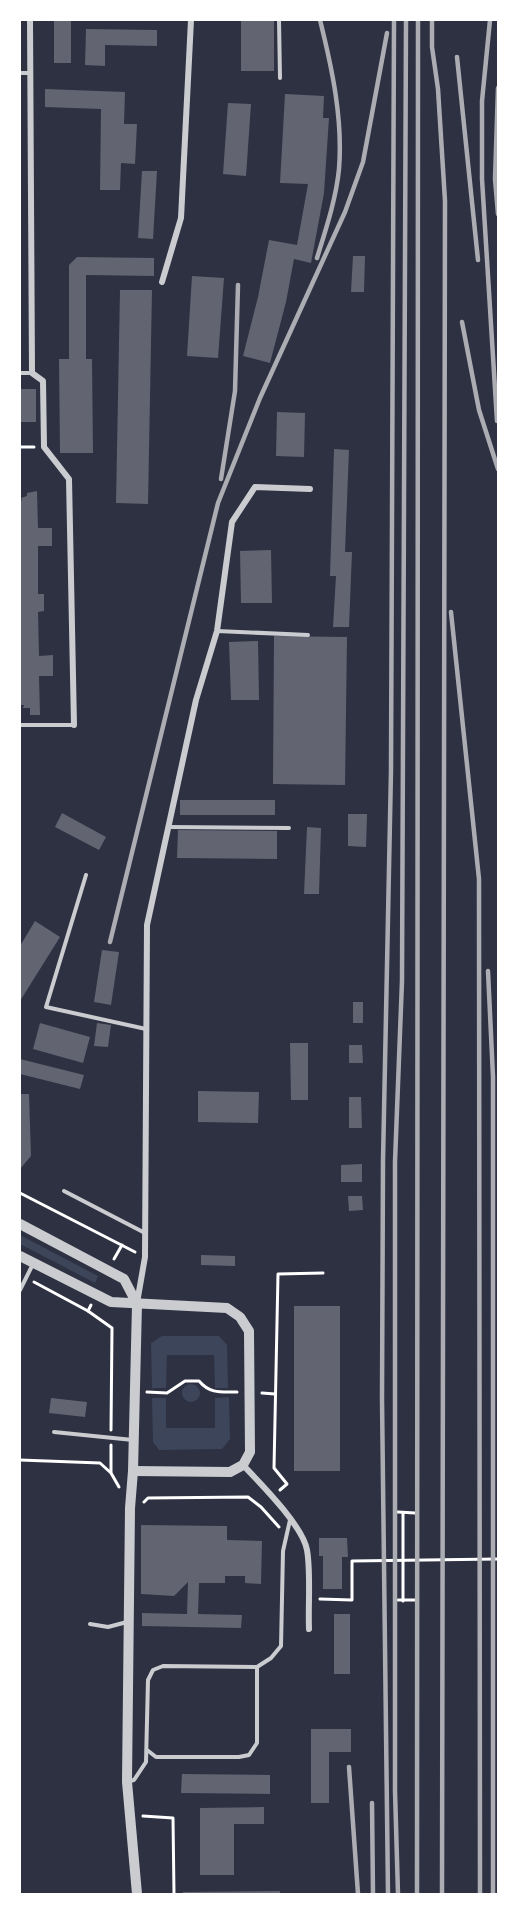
<svg xmlns="http://www.w3.org/2000/svg" width="518" height="1914" font-family="Mulish,sans-serif">
<style>
.green{fill:#3c4559}
.building{fill:#626471}
.lines{fill:none;stroke-linecap:round;stroke-linejoin:round}
.path{stroke:#fff;stroke-width:3}
.service{stroke:#caccd0;stroke-width:4}
.minor{stroke:#caccd0;stroke-width:6}
.tertiary{stroke:#caccd0;stroke-width:10}
.rail{stroke:#abadb3;stroke-width:4.5}
</style>
<rect width="100%" height="100%" fill="#2d3142"/>
<g class="green">
<polygon points="20,1235 98,1276 95,1283 20,1244"/>
<polygon points="162,1336 219,1336 227,1345 228,1388 215,1388 214,1355 167,1355 166,1388 152,1388 151,1343"/>
<circle cx="191" cy="1393" r="9"/>
<polygon points="229,1397 230,1439 222,1449 159,1450 153,1442 152,1398 166,1398 166,1428 215,1428 215,1398"/>
</g>
<g class="building">
<rect x="54" y="20" width="17" height="43"/>
<rect x="241" y="20" width="33" height="51"/>
<polygon points="86,29 157,30 157,46 105,45 105,66 85,65"/>
<polygon points="45,89 125,92 124,124 137,124 135,164 121,163 120,190 100,190 101,109 45,107"/>
<polygon points="285,94 324,96 323,118 329,118 324,193 311,263 294,259 286,302 270,363 243,356 258,297 269,240 297,245 308,184 280,183"/>
<polygon points="228,103 251,104 246,176 223,174"/>
<polygon points="142,171 157,171 153,239 138,238"/>
<polygon points="353,256 365,256 364,292 351,292"/>
<polygon points="77,257 154,258 154,276 86,275 86,359 92,359 93,453 60,453 59,359 69,359 69,265"/>
<polygon points="192,276 224,278 218,358 187,356"/>
<polygon points="120,290 152,290 148,504 116,503"/>
<rect x="20" y="389" width="16" height="33"/>
<polygon points="277,412 305,413 304,457 276,456"/>
<polygon points="334,449 349,450 345,552 352,552 349,627 333,627 336,576 330,576"/>
<polygon points="37,491 38,528 52,528 52,546 38,546 38,594 44,594 44,611 38,612 39,656 53,655 53,676 39,676 40,715 30,715 30,708 23,708 24,705 20,705 20,501 22,500 21,498 27,496 27,493"/>
<polygon points="271,550 272,603 241,603 240,551"/>
<polygon points="274,636 347,637 345,785 273,784"/>
<polygon points="258,641 259,700 231,700 229,642"/>
<rect x="180" y="800" width="95" height="15"/>
<polygon points="62,813 106,837 99,850 55,827"/>
<polygon points="348,814 367,814 366,847 348,846"/>
<polygon points="307,827 321,828 319,894 304,894"/>
<polygon points="178,830 277,831 277,859 177,858"/>
<polygon points="35,921 60,937 20,1001 20,946"/>
<polygon points="102,950 119,952 111,1005 94,1002"/>
<rect x="353" y="1002" width="10" height="21"/>
<polygon points="40,1023 90,1037 83,1063 33,1049"/>
<polygon points="97,1023 111,1025 108,1047 94,1046"/>
<polygon points="290,1043 308,1043 308,1100 291,1100"/>
<polygon points="349,1045 362,1045 363,1063 349,1063"/>
<polygon points="20,1059 84,1075 80,1089 20,1074"/>
<polygon points="198,1091 259,1092 258,1123 198,1122"/>
<polygon points="20,1094 29,1094 31,1156 20,1169"/>
<polygon points="349,1097 361,1097 362,1128 349,1128"/>
<polygon points="362,1164 362,1182 341,1182 341,1165"/>
<polygon points="348,1196 362,1196 363,1210 349,1211"/>
<polygon points="201,1255 235,1256 235,1266 201,1265"/>
<rect x="294" y="1306" width="46" height="165"/>
<polygon points="51,1398 87,1402 85,1417 49,1413"/>
<polygon points="141,1525 227,1526 227,1540 262,1541 261,1584 245,1583 245,1576 225,1576 225,1583 199,1583 198,1614 242,1615 241,1628 142,1626 142,1613 187,1614 188,1582 174,1596 141,1594"/>
<polygon points="319,1538 347,1538 348,1557 342,1557 342,1589 323,1589 323,1556 319,1556"/>
<rect x="334" y="1614" width="16" height="60"/>
<polygon points="311,1729 351,1729 351,1752 329,1752 329,1803 311,1803"/>
<polygon points="182,1774 270,1775 270,1794 181,1793"/>
<polygon points="264,1807 264,1824 234,1824 234,1875 200,1875 200,1808"/>
<polygon points="280,1891 280,1894 183,1894 183,1892"/>
</g>
<g class="lines">
<g class="path">
<polyline points="20,447 34,447"/>
<polyline points="20,1193 135,1252"/>
<polyline points="114,1259 122,1245"/>
<polyline points="34,1282 88,1311"/>
<polyline points="91,1305 88,1311 112,1328 111,1430"/>
<path d="M 147,1392 L 167,1393 L 185,1381 L 199,1381 C 210,1394 221,1392 237,1392"/>
<polyline points="262,1393 275,1394"/>
<polyline points="20,1460 100,1463 111,1473 119,1487"/>
<polyline points="111,1472 111,1445"/>
<polyline points="280,1490 287,1484 274,1468 278,1274 323,1273"/>
<polyline points="144,1502 148,1498 248,1497 261,1507 279,1527"/>
<polyline points="398,1512 415,1513"/>
<polyline points="403,1513 403,1601"/>
<polyline points="320,1599 352,1600 352,1561 498,1559"/>
<polyline points="398,1600 415,1600"/>
<polyline points="143,1816 173,1818 174,1894"/>
</g>
<g class="service">
<polyline points="279,20 280,78"/>
<polyline points="20,73 31,73"/>
<polyline points="20,373 32,373"/>
<polyline points="217,631 308,635"/>
<polyline points="20,725 74,725"/>
<polyline points="169,827 289,828"/>
<polyline points="86,875 46,1007 146,1029"/>
<polyline points="64,1191 145,1233"/>
<polyline points="20,1290 33,1264"/>
<polyline points="54,1432 133,1440"/>
<polyline points="90,1624 108,1627 127,1622"/>
<polyline points="147,1750 156,1757 239,1757 249,1755 257,1743 257,1667"/>
<polyline points="130,1781 134,1780 146,1762 148,1680 153,1670 163,1666 257,1667 271,1658 281,1646 283,1551 290,1520"/>
</g>
<g class="minor">
<polyline points="30,20 32,373 43,381 44,447 69,479 74,725"/>
<polyline points="162,282 181,218 191,20"/>
<polyline points="137,1303 145,1257 147,925 196,700 217,631 232,522 255,487 310,489"/>
<path d="M 243,1465 C 260,1483 303,1526 307,1550 C 311,1572 308,1606 309,1629"/>
</g>
<g class="tertiary">
<polyline points="20,1224 124,1279 137,1304 133,1471 130,1508 127,1782 137,1894"/>
<polyline points="20,1256 111,1302 227,1308 240,1317 249,1331 250,1452 243,1465 230,1472 133,1471"/>
</g>
<g class="rail">
<polyline points="432,20 432,47 438,89 445,201 442,1894"/>
<polyline points="490,20 482,101 482,179 497,421"/>
<polyline points="457,57 478,260"/>
<polyline points="498,88 495,179 498,214"/>
<path d="M 317,258 C 326,229 336,199 339,169 C 343,119 332,68 320,20"/>
<polyline points="462,322 479,410 498,469"/>
<polyline points="221,479 235,391 238,285"/>
<polyline points="451,612 479,879 480,1894"/>
<polyline points="110,942 218,503 260,398 345,212 363,162 387,33"/>
<polyline points="488,971 493,1077 493,1894"/>
<polyline points="349,1767 358,1894"/>
<polyline points="372,1803 373,1894"/>
<polyline points="388,1894 382,1399 383,1161 391,771 394,20"/>
<polyline points="398,1894 395,1791 395,1162 402,981 406,20"/>
<polyline points="417,1894 418,20"/>
</g>
</g>
<rect width="518" height="1914" fill="none" stroke="#ffffff" stroke-width="42"/>
</svg>
